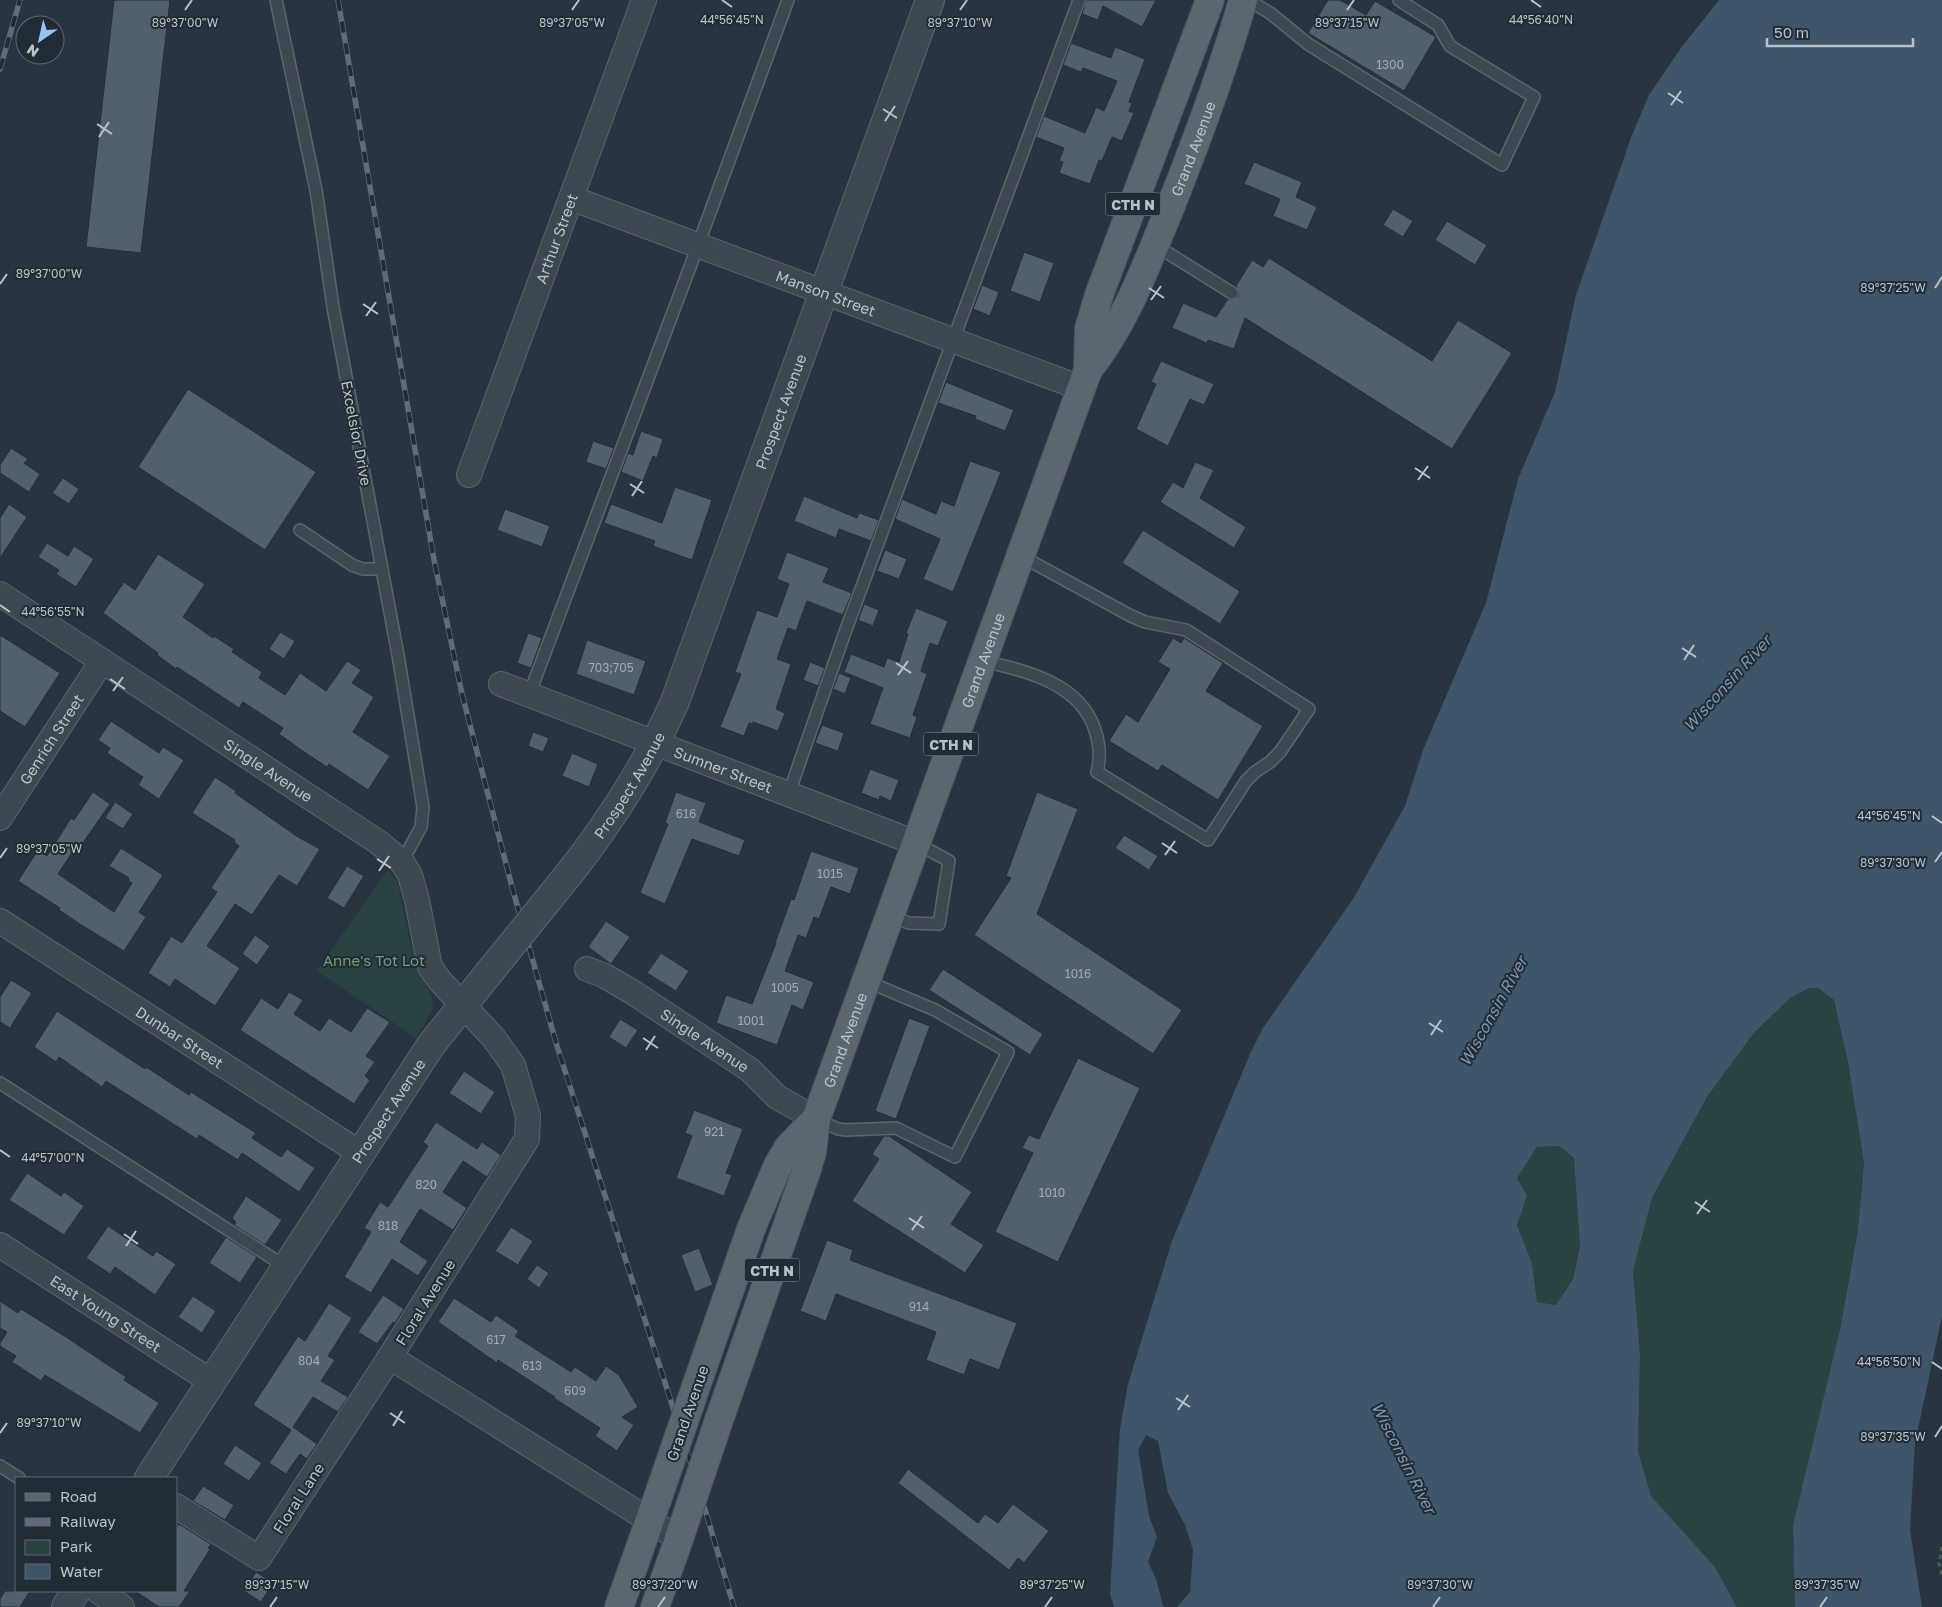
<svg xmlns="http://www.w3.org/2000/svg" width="1942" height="1607" font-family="'Golos Text',sans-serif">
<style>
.green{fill:#2a4242}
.water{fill:#3f5569;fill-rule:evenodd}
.building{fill:#52606c;stroke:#232e38}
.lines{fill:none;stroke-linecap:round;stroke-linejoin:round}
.service-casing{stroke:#5a656e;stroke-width:14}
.minor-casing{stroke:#5a656e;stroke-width:26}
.tertiary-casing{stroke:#5a656e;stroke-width:30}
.primary-casing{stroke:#46505a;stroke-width:30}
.path{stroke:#495e5f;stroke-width:3;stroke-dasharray:4 4;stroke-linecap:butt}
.service{stroke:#3c4751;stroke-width:11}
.minor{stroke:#3c4751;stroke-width:24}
.tertiary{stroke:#3c4751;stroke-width:28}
.primary{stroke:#5b6671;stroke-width:28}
.rail-casing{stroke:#5f6b78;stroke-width:5.5}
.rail{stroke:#212c36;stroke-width:4;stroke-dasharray:11;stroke-linecap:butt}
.tertiary-bridge-casing{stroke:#5a656e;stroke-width:30;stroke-linecap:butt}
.primary-bridge-casing{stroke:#46505a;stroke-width:30;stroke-linecap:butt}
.tertiary-bridge{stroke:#3c4751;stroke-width:28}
.primary-bridge{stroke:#5b6671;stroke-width:28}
.ticks{fill:none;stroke:#b9c2cb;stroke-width:2}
.labels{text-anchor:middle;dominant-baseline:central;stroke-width:4;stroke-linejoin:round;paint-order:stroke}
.number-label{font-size:12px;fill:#9faab3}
.shield{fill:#212c36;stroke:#8b959e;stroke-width:1}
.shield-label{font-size:14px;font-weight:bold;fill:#b9c2cb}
.street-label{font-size:15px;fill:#b9c2cb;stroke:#212c36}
.park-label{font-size:15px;fill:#729b77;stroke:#212c36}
.water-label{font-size:16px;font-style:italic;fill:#7c96ac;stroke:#212c36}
.ticks-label{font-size:12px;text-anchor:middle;fill:#b9c2cb;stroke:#212c36;stroke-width:4;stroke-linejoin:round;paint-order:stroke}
</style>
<rect width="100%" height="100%" fill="#283541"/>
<g class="green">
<polygon points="388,869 398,884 410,942 420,973 432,997 433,1009 416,1038 317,971"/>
<polygon points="1809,988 1818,988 1834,1000 1848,1062 1864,1163 1858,1229 1841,1325 1793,1525 1795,1607 1737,1607 1715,1567 1651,1496 1638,1451 1640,1355 1633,1271 1652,1198 1707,1097 1753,1034 1790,998"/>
<polygon points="1559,1146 1574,1158 1580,1246 1573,1279 1556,1305 1537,1302 1532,1263 1517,1225 1527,1196 1517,1178 1537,1147"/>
</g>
<path class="water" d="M 1719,0 L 1942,0 L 1942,1316 L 1915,1443 L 1910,1530 L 1922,1607 L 1795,1607 L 1793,1525 L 1841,1325 L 1858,1229 L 1864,1163 L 1848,1062 L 1834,1000 L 1818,988 L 1809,988 L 1790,998 L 1753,1034 L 1707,1097 L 1652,1198 L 1633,1271 L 1640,1355 L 1638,1451 L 1651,1496 L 1715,1567 L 1737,1607 L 1177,1607 L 1190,1592 L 1193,1550 L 1185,1525 L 1168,1493 L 1158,1441 L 1146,1435 L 1138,1450 L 1149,1516 L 1157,1537 L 1148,1562 L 1156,1579 L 1163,1606 L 1165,1607 L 1114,1607 L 1110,1594 L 1120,1429 L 1128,1384 L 1172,1241 L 1250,1054 L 1263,1028 L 1353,899 L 1405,806 L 1423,750 L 1486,603 L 1518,479 L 1555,392 L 1576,295 L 1632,135 L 1649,95 L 1681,48 ZM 1559,1146 L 1574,1158 L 1580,1246 L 1573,1279 L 1556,1305 L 1537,1302 L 1532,1263 L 1517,1225 L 1527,1196 L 1517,1178 L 1537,1147 Z"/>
<g class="building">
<polygon points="114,0 170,0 141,253 86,247"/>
<polygon points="1086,0 1156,0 1142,27 1103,6 1098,20 1082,14"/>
<polygon points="1328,0 1340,0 1366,15 1375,1 1436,37 1404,91 1308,33"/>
<polygon points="1071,43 1111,58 1115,47 1145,59 1129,102 1132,103 1129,111 1134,113 1122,141 1112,137 1102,161 1099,160 1090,184 1059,173 1063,162 1059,161 1064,148 1036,137 1044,116 1085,133 1096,107 1104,111 1117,81 1083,68 1081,72 1063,65"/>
<polygon points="1254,162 1302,182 1296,197 1317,207 1307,230 1273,216 1280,199 1244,184"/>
<polygon points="1393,209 1413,221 1403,237 1383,225"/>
<polygon points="1447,221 1487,245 1475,265 1435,240"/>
<polygon points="1024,252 1054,263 1040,302 1010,291"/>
<polygon points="1269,258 1432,361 1458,320 1512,353 1452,449 1245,318 1234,349 1208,340 1207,343 1172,328 1183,303 1216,317 1228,299 1232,300 1238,297 1239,293 1236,286 1252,260 1263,267"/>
<polygon points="982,285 999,292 990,316 973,309"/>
<polygon points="1161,361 1214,384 1204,405 1190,399 1168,446 1136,429 1156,384 1151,382"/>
<polygon points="946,382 1014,410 1005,431 975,419 976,416 938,403"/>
<polygon points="188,389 316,472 265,550 138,467"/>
<polygon points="641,431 663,439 657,458 653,456 643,481 621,472 628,453 633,455"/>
<polygon points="593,441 614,448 606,469 586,462"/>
<polygon points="11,448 28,459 24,463 40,474 29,492 0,473 0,465"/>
<polygon points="970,461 1001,472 953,592 923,579 940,539 895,519 902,499 936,514 941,501 954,506"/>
<polygon points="1195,462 1214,470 1200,498 1246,527 1234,548 1160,502 1173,482 1183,488"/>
<polygon points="63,478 79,489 69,504 52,493"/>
<polygon points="675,487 712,500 692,560 653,546 655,541 604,523 611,504 662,523"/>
<polygon points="804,496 857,518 859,513 879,520 871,541 839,529 836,538 794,521"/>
<polygon points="9,504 27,517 0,558 0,518"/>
<polygon points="505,509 550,526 542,547 497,530"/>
<polygon points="1143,530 1240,591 1220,624 1122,563"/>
<polygon points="47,543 68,556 74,546 94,559 76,587 56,574 59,570 38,557"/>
<polygon points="885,550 907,559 899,579 877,571"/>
<polygon points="787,552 829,568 823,582 852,593 843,615 807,601 796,631 788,628 777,659 791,664 776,709 785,713 778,731 753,722 753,724 749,723 744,736 720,727 741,674 735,672 757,610 777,617 789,584 777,579"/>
<polygon points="158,554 205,584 183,617 213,638 214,636 234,649 232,652 262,672 259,678 285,695 300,673 326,691 347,661 361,670 352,683 374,697 353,732 390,756 368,790 329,764 327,767 307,754 279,734 283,728 243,702 239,708 177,667 176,669 157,655 158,653 103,613 124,582 135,590"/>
<polygon points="864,604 879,610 873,626 858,620"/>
<polygon points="916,608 948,621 938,646 930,643 921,671 927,674 913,715 917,717 910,738 870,724 883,688 844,672 851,654 884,667 887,658 899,662 908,634 906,633"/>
<polygon points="280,632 295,641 284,659 269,649"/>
<polygon points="528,633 542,638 531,668 517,663"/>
<polygon points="0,635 60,673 25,727 0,711"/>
<polygon points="1173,638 1181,643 1184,638 1223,663 1206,691 1263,726 1218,800 1162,765 1158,771 1109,741 1126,714 1138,722 1170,669 1158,662"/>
<polygon points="587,640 646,661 634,695 576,674"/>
<polygon points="810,662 825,668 818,686 803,680"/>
<polygon points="839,673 851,678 845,694 833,689"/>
<polygon points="111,721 159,753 163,747 184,760 159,799 138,785 143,777 107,753 110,748 98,740"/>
<polygon points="822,725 844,733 838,751 815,743"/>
<polygon points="533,732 549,738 543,752 528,746"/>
<polygon points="572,753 598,764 589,787 562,776"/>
<polygon points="870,769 899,780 891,801 880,796 879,800 861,793"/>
<polygon points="215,777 236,791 235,793 298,837 320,849 297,886 279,875 252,915 235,904 207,946 240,968 215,1006 175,979 170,987 148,973 171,936 182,943 217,892 211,888 239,846 234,842 235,840 192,813"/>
<polygon points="93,792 110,804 78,850 75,848 58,874 114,912 132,883 128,880 129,878 109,866 121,848 163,875 139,912 146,917 124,951 83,926 59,910 60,908 18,881 38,850 47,856 71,818 74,820"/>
<polygon points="676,792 706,803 699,822 745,840 739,856 692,839 665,904 640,893 668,824 665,823"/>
<polygon points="1037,792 1078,809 1037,914 1182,1010 1153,1054 974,935 1011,878 1006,876"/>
<polygon points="115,802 133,814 123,829 105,818"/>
<polygon points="1124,835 1158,856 1149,870 1115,848"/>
<polygon points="811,851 859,868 850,894 831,887 819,919 814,917 806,938 798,935 785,971 814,982 803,1010 792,1005 777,1045 716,1023 726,995 752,1004 776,943 775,943 791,899 794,900"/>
<polygon points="347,866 364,876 344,908 327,898"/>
<polygon points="606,921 630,937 611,964 588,947"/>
<polygon points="255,935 270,946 257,965 242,954"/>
<polygon points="661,953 689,971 676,991 647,973"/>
<polygon points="943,969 1043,1034 1030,1055 929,990"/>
<polygon points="11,980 32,993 10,1028 0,1022 0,997"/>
<polygon points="289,992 303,1000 294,1014 320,1031 329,1018 351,1032 367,1008 390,1022 366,1056 375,1062 365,1076 370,1080 354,1104 240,1030 261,998 278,1009"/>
<polygon points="57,1011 145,1069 146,1067 189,1095 191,1092 256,1133 252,1138 281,1157 287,1149 315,1168 299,1192 242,1153 238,1160 199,1135 197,1139 106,1081 102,1087 59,1057 56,1062 34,1047"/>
<polygon points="909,1018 930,1026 896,1119 875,1111"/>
<polygon points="620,1019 638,1030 626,1048 609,1037"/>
<polygon points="1078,1058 1140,1088 1058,1262 995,1232 1033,1153 1022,1148 1029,1135 1039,1139"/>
<polygon points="464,1071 495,1092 481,1114 449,1093"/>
<polygon points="694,1110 743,1129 726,1173 732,1175 724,1196 676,1178 692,1136 685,1133"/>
<polygon points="436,1122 477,1149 482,1142 501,1155 487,1177 463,1161 443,1192 467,1208 453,1230 420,1209 400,1242 428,1261 418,1276 392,1259 371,1293 344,1277 371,1232 364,1228 380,1202 388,1207 428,1146 423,1142"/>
<polygon points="884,1136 889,1136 972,1192 951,1224 984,1245 965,1273 852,1201 879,1159 872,1154"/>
<polygon points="27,1173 61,1196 64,1192 84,1206 64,1235 9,1200"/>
<polygon points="246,1196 282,1220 265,1245 234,1225 236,1222 232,1218"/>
<polygon points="108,1226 153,1256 156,1251 176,1264 155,1295 115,1267 110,1274 86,1258"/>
<polygon points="511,1227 533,1241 518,1265 495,1251"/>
<polygon points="226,1237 257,1257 240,1283 209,1263"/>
<polygon points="827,1240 853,1250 850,1260 1017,1323 999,1370 970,1359 964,1375 926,1360 936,1332 836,1294 826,1321 800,1311"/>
<polygon points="699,1248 713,1285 695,1292 681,1255"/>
<polygon points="537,1265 549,1273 539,1288 527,1279"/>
<polygon points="383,1295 404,1309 395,1323 393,1322 377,1344 358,1332"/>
<polygon points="193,1296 216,1311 202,1333 178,1317"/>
<polygon points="454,1298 491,1322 496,1315 519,1331 515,1336 571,1372 575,1367 596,1381 606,1366 619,1375 638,1407 622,1417 634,1425 617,1451 595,1436 600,1428 554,1398 555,1397 498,1360 497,1363 438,1322"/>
<polygon points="0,1301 18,1313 21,1309 66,1337 126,1377 124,1380 159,1403 140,1433 45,1375 41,1381 12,1362 16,1356 0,1346 0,1343 7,1332 0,1328"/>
<polygon points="329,1303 352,1318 328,1356 335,1360 321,1381 348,1397 338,1412 313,1397 293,1427 317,1444 307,1459 300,1454 286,1474 269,1463 291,1430 253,1405 298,1336 305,1341"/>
<polygon points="235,1445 262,1463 249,1481 223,1464"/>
<polygon points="908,1469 978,1523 985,1514 998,1523 1013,1504 1049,1531 1024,1563 1018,1558 1009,1570 898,1483"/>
<polygon points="203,1486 234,1505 225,1520 193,1501"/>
<polygon points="179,1524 211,1544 208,1548 210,1549 184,1591 190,1591 179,1607 159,1607 135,1591 176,1591 176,1529"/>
<polygon points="256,1572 273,1583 261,1602 244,1591"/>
<polygon points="5,1591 30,1591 20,1607 0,1607 0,1599"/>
</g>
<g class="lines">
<g class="service-casing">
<g id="service">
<polyline points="276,0 316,190 333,307 398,655 423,807 421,827 402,862"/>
<polyline points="1248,0 1270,13 1308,44 1502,165 1534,97 1450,46 1438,25 1399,0"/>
<polyline points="1155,245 1232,293"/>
<polyline points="300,530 352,565 363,569 382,569"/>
<path d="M 983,661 C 1026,671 1080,683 1095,730 C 1100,745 1101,757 1097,772 L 1208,840 L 1246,781 L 1255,772 L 1270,762 L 1280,752 L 1309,709 L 1186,630 L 1145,622 L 1131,616 L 1021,556"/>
<polyline points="529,695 690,267 788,0"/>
<polyline points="789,793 844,635 1079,0"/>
<polyline points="890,916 909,923 939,924 949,861 916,843"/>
<polyline points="0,1083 286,1267"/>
<polyline points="816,1119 838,1129 846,1130 896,1128 955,1157 1008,1052 935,1010 866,981"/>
<polyline points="0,1466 19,1478"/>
</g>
</g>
<g class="minor-casing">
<g id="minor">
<path id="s1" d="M 571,198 L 1081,388"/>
<path id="s2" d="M 469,475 L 644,0"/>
<path id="s3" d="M 0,594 L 378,842 L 402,862 L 410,875 L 417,900 L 430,967 L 440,981 L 493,1037 L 513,1065 L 528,1116 L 527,1139 L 390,1357 L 259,1558 L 176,1506"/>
<path id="s4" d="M 501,684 L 916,843"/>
<path id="s5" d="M 0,818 L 102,661"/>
<path id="s6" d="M 0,921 L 360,1153"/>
<path id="s7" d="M 587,969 L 605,976 L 634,993 L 750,1070 L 777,1097 L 816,1119"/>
<path id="s8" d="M 0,1245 L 212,1382"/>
<polyline points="390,1357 679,1539"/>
<polyline points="98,1591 122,1607"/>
</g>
</g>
<g class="tertiary-casing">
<g id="tertiary">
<path id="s9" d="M 556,890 C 604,832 643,772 674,704 L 930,0"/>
<path id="s10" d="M 149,1478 L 431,1045 L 488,974"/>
<polyline points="66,1607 76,1591"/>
</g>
</g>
<g class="primary-casing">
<g id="primary">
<path id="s11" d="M 1088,370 C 1126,323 1147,263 1170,208 C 1197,140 1223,71 1243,0"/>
<polyline points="701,1372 751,1229 778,1165 788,1148 816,1119"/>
<path id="s12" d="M 719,1420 L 807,1169 L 812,1152 L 816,1119 L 1088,370 L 1089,329 L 1099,295 L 1210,0"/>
<polyline points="619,1607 657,1500"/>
<polyline points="655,1607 679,1539"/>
</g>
</g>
<polyline class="path" points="1942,1547 1939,1563 1942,1577"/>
<use href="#service" class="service"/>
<use href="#minor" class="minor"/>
<use href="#tertiary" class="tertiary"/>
<use href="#primary" class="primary"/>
<g class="rail-casing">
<g id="rail">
<polyline points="338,0 434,560 462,694 512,887 557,1046 695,1476 734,1607"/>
<polyline points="0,69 20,0"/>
</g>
</g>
<use href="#rail" class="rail"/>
<g class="tertiary-bridge-casing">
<polyline id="tertiary-bridge" points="488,974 556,890"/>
</g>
<g class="primary-bridge-casing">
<g id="primary-bridge">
<polyline points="657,1500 701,1372"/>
<polyline points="679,1539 719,1420"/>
</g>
</g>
<use href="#tertiary-bridge" class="tertiary-bridge"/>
<use href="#primary-bridge" class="primary-bridge"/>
</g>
<path class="ticks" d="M 722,0 L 732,7M 1531,0 L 1541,7M 185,10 L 192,0M 572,10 L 579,0M 960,10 L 967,0M 1347,10 L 1354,0M 1668,93 L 1683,103M 1671,105 L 1681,91M 883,109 L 897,118M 885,121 L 895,106M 97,124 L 112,134M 99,137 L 109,122M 0,284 L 7,274M 1149,288 L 1164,298M 1935,288 L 1942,277M 1151,300 L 1161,286M 363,304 L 378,314M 366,316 L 376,302M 1415,468 L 1430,478M 1418,480 L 1428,466M 630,484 L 644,493M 632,496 L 642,481M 0,605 L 10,612M 1682,648 L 1696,657M 1684,660 L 1694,645M 896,663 L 911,673M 898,675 L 908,661M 110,679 L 125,689M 113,691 L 123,677M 1932,816 L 1942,823M 1162,843 L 1177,853M 1165,855 L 1175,841M 0,858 L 7,848M 377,859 L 391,868M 1935,862 L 1942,852M 379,871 L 389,856M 1429,1023 L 1443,1032M 1431,1035 L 1441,1020M 643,1038 L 658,1048M 646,1050 L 655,1036M 0,1150 L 10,1157M 1695,1202 L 1710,1212M 1697,1214 L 1707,1200M 909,1218 L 924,1228M 912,1230 L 922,1216M 124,1234 L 138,1244M 126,1246 L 136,1231M 1932,1362 L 1942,1369M 1176,1398 L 1190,1407M 1178,1410 L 1188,1395M 390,1413 L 405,1423M 393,1426 L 402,1411M 0,1433 L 7,1423M 1935,1437 L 1942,1426M 270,1607 L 277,1597M 658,1607 L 665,1597M 1045,1607 L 1052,1597M 1433,1607 L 1440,1597M 1820,1607 L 1827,1597"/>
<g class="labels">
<g class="number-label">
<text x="1390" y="64">1300</text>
<text x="611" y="667">703;705</text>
<text x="686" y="813">616</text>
<text x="830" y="873">1015</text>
<text x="1078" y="973">1016</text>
<text x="785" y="987">1005</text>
<text x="751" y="1020">1001</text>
<text x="714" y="1131">921</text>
<text x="426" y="1184">820</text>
<text x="1052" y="1192">1010</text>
<text x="388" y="1225">818</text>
<text x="919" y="1306">914</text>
<text x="496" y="1339">617</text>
<text x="309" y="1360">804</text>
<text x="532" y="1365">613</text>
<text x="575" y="1390">609</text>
</g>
<g class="shield">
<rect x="1105.5" y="192.5" width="55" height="23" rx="4"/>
<rect x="923.5" y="732.5" width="55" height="23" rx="4"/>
<rect x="744.5" y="1258.5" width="55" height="23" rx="4"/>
</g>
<g class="shield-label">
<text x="1133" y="204">CTH N</text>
<text x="951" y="744">CTH N</text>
<text x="772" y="1270">CTH N</text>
</g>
<g class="street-label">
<text stroke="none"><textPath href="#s11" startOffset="246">Grand Avenue</textPath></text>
<text stroke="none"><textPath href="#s2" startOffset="252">Arthur Street</textPath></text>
<text stroke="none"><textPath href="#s1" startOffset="272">Manson Street</textPath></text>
<text stroke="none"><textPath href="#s9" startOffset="532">Prospect Avenue</textPath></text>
<text transform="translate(357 433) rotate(79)">Excelsior Drive</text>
<text stroke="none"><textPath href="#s12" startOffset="805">Grand Avenue</textPath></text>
<text stroke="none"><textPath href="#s5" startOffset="94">Genrich Street</textPath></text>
<text stroke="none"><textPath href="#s4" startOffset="238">Sumner Street</textPath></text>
<text stroke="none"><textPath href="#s3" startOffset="321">Single Avenue</textPath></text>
<text stroke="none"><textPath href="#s9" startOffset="128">Prospect Avenue</textPath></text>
<text stroke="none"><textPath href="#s6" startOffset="214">Dunbar Street</textPath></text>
<text stroke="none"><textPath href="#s7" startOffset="138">Single Avenue</textPath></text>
<text stroke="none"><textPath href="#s12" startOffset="401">Grand Avenue</textPath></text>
<text stroke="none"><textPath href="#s10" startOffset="438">Prospect Avenue</textPath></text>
<text transform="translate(425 1302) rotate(-58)">Floral Avenue</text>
<text stroke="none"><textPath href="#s8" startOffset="126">East Young Street</textPath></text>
<text transform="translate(687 1413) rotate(-71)">Grand Avenue</text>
<text transform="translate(298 1498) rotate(-57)">Floral Lane</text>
</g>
<g class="park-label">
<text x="374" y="960">Anne's Tot Lot</text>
</g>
<g class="water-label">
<text transform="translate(1727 683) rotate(-48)">Wisconsin River</text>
<text transform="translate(1493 1011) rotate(-61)">Wisconsin River</text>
<text transform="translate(1404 1458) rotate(63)">Wisconsin River</text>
</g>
</g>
<g class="ticks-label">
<text x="732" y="24">44°56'45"N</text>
<text x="1541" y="24">44°56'40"N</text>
<text x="185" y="27">89°37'00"W</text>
<text x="572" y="27">89°37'05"W</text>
<text x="960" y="27">89°37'10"W</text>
<text x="1347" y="27">89°37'15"W</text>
<text x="49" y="278">89°37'00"W</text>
<text x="1893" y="292">89°37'25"W</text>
<text x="53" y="616">44°56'55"N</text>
<text x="1889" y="820">44°56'45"N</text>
<text x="49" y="853">89°37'05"W</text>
<text x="1893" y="867">89°37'30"W</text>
<text x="53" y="1162">44°57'00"N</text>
<text x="1889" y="1366">44°56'50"N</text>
<text x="49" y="1427">89°37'10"W</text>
<text x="1893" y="1441">89°37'35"W</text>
<text x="277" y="1589">89°37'15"W</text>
<text x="665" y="1589">89°37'20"W</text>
<text x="1052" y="1589">89°37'25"W</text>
<text x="1440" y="1589">89°37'30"W</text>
<text x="1827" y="1589">89°37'35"W</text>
</g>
<rect x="15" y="1477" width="162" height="115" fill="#212c36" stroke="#5e6872"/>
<rect x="25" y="1493" width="25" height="8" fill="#5b6671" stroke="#5e6872"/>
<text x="60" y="1502" font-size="15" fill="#b9c2cb">Road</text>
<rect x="25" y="1518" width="25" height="8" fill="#5f6b78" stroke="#5e6872"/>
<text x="60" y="1527" font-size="15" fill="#b9c2cb">Railway</text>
<rect x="25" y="1540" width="25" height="15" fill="#2a4242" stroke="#5e6872"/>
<text x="60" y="1552" font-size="15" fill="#b9c2cb">Park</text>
<rect x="25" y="1564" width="25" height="15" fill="#3f5569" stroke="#5e6872"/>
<text x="60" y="1577" font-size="15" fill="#b9c2cb">Water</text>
<g transform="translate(40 40) rotate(214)"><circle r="24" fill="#212c36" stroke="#5e6872"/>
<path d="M0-4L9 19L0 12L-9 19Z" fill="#97c3f3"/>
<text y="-8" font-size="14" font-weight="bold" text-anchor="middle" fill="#b9c2cb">N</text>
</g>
<path d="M1767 38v8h146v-8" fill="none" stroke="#b9c2cb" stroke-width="2.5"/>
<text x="1774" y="38" font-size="15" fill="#b9c2cb" stroke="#212c36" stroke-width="4" paint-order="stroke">50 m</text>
</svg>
